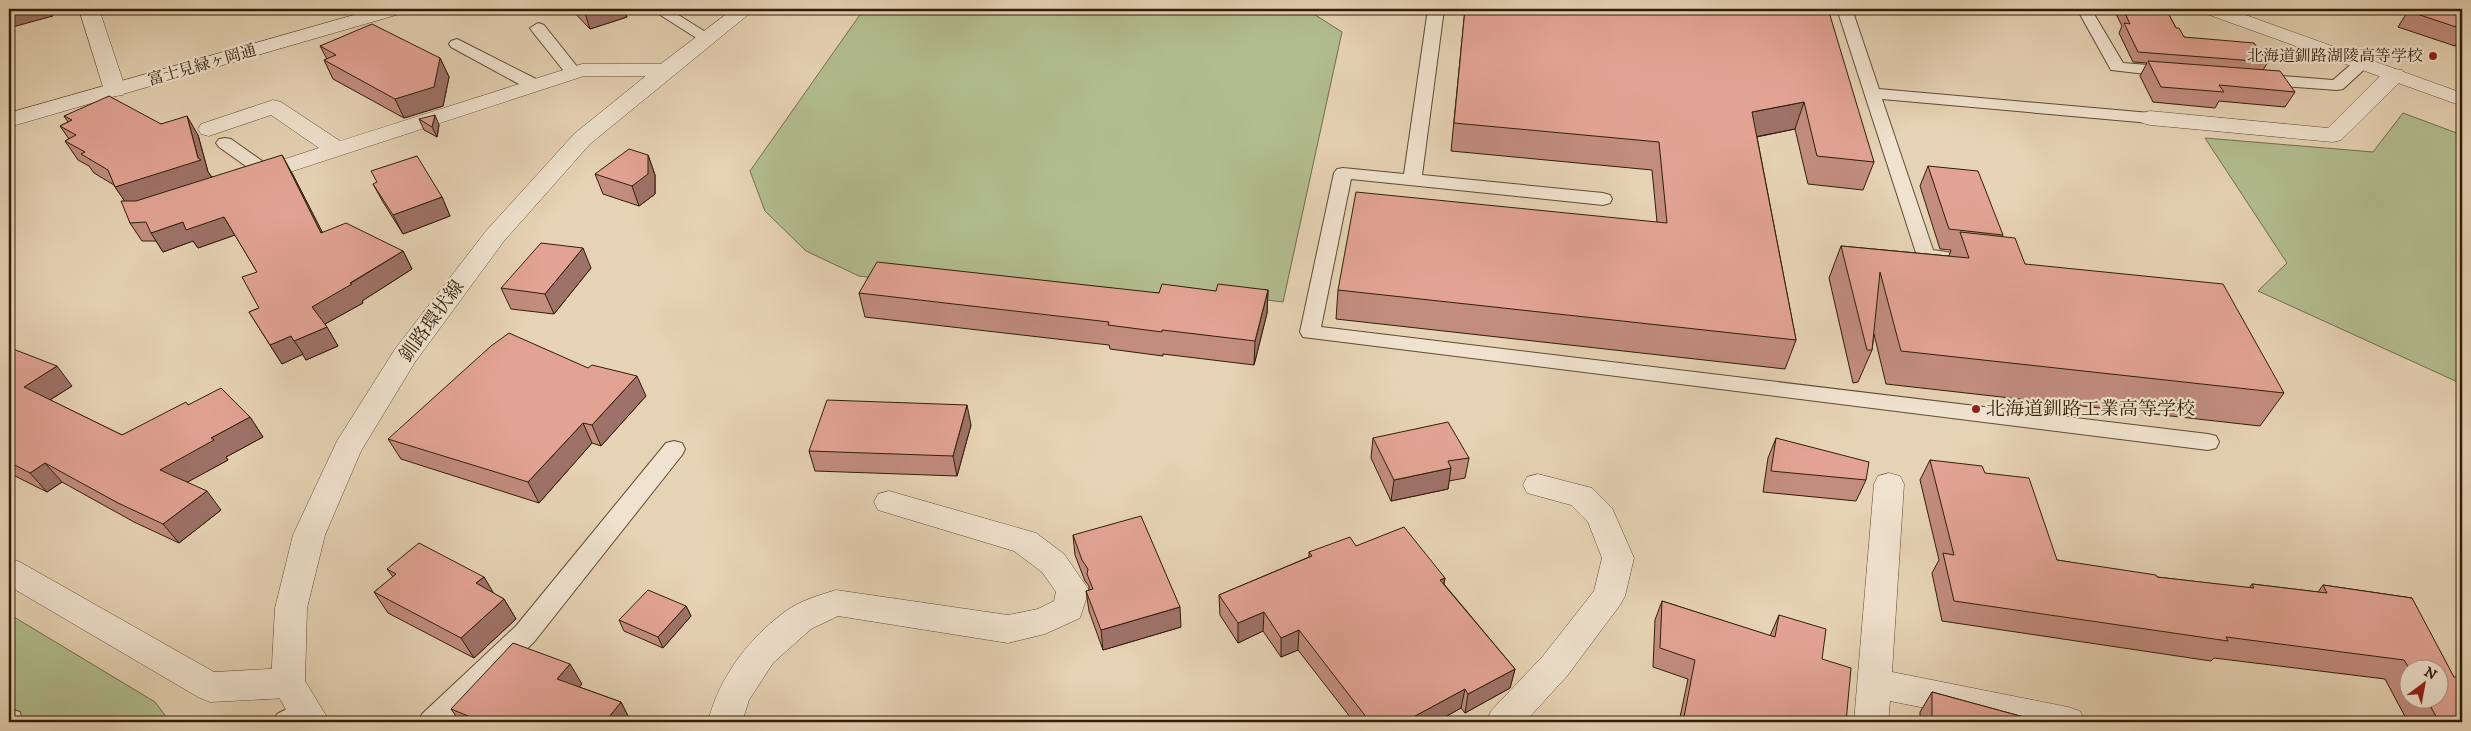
<svg xmlns="http://www.w3.org/2000/svg" width="2471" height="731" font-family="'IM FELL DW Pica','Noto Serif JP',serif">
<style>
.green{fill:#b2bd8f;stroke:#716e4c}
.lines{fill:none;stroke-linecap:round;stroke-linejoin:round}
.service-casing{stroke:#5e4b33;stroke-width:2}
.minor-casing{stroke:#5e4b33;stroke-width:1}
.tertiary-casing{stroke:#5e4b33;stroke-width:1}
.service{fill:#efe2ce;fill-rule:evenodd}
.minor{fill:#efe2ce;fill-rule:evenodd}
.tertiary{fill:#efe2ce;fill-rule:evenodd}
.wall{fill:#c28c7f;stroke:#301e08;fill-rule:evenodd}
.shaded-wall{fill:#9e7268;stroke:#301e08}
.building{fill:#e2a394;stroke:#301e08}
.poi-dot{fill:#8f2418;stroke:#efe2ce;stroke-width:2}
.labels{text-anchor:middle;dominant-baseline:central;stroke-width:4.5;stroke-linejoin:round;paint-order:stroke}
.far-poi-label{font-size:16px;fill:#301e08;stroke:#efe2ce;text-anchor:end}
.far-street-label{font-size:16px;fill:#301e08;stroke:#efe2ce}
.street-label{font-size:19px;fill:#301e08;stroke:#efe2ce}
.poi-label{font-size:19px;fill:#301e08;stroke:#efe2ce;text-anchor:start}
</style>
<rect width="100%" height="100%" fill="#e6d2b4"/>
<filter id="stains"><feTurbulence type="fractalNoise" baseFrequency=".004" numOctaves="4"/><feColorMatrix values="0 0 0 0 .2 0 0 0 0 .09 0 0 0 0 .02 0 0 0 .5 -.17"/></filter>
<radialGradient id="worn" r=".72"><stop offset=".6" stop-color="#630" stop-opacity="0"/><stop offset="1" stop-color="#630" stop-opacity=".3"/></radialGradient>
<g class="green">
<polygon points="864,9 1306,9 1342,32 1283,302 1201,292 1131,308 859,276 806,251 765,211 750,171"/>
<polygon points="2403,113 2462,135 2462,384 2258,291 2287,263 2205,138 2373,152"/>
<polygon points="9,614 155,702 170,722 9,722"/>
</g>
<g class="lines">
<g class="service-casing">
<g id="service">
<polygon points="651,9 669,9 715,38 713,41 701,41"/>
<polygon points="1428,9 1444,9 1422,175 1603,193 1610,195 1612,199 1610,203 1603,205 1351,179 1321,327 2208,434 2216,436 2219,442 2216,448 2208,450 1303,337 1300,332 1334,173 1337,169 1343,168 1404,174"/>
<polygon points="1837,9 1852,9 1879,89 2150,113 2156,114 2159,118 2156,122 2150,123 1882,99 1933,250 1959,254 1962,258 1959,262 1952,264 1918,259"/>
<polygon points="2077,9 2091,9 2123,63 2173,67 2179,69 2181,72 2179,75 2173,77 2111,70"/>
<polygon points="538,23 544,25 579,69 581,72 579,75 567,75 532,31 530,28"/>
<polygon points="457,39 540,81 542,85 540,89 528,89 451,47 449,44 451,41"/>
<polygon points="2362,58 2370,63 2368,66 2343,89 2337,90 2258,84 2252,82 2250,79 2252,76 2258,74 2333,80 2356,60"/>
<polygon points="225,138 231,139 272,168 275,172 272,176 260,176 219,147 216,143 219,139"/>
<polygon points="674,441 682,443 685,449 682,455 534,642 450,722 419,722 422,714 516,626 666,443"/>
<polygon points="304,700 314,704 318,712 310,722 274,722 277,714"/>
<polygon points="9,709 20,712 22,722 9,722"/>
</g>
</g>
<g class="minor-casing">
<g id="minor">
<polygon points="79,9 99,9 126,90 123,95 115,96 107,95 104,90"/>
<polygon points="582,64 665,64 672,66 676,70 672,74 665,76 584,76 253,184 245,182 241,177 245,172 319,148 271,115 209,136 201,134 198,129 201,124 273,100 281,102 340,141"/>
<polygon points="2394,69 2402,70 2405,75 2402,80 2341,140 2333,142 2150,125 2142,123 2139,118 2142,113 2150,111 2328,128 2386,70"/>
<polygon points="1889,473 1900,476 1904,484 1892,672 2068,707 2080,711 2085,722 1995,722 1890,701 1888,722 1854,722 1874,484 1878,476"/>
<polygon points="1538,474 1592,488 1612,508 1634,558 1625,596 1620,605 1567,676 1525,722 1486,722 1491,711 1543,656 1594,591 1602,558 1588,522 1571,505 1527,493 1523,485 1527,477"/>
<path d="M 889,491 L 1036,533 L 1064,554 L 1089,590 L 1080,618 L 1045,634 L 1008,643 L 838,616 L 811,629 L 773,663 L 749,700 L 742,722 L 708,722 C 719,677 749,638 786,611 C 799,601 820,595 836,590 L 1008,615 L 1038,609 L 1054,601 L 1056,592 L 1042,572 L 1014,551 L 878,510 L 874,502 L 878,494 Z"/>
<polygon points="9,558 20,562 214,672 288,668 300,673 305,683 300,693 288,698 210,702 198,697 9,586"/>
</g>
</g>
<g class="tertiary-casing">
<g id="tertiary">
<polygon points="375,9 406,9 403,13 9,127 9,113"/>
<polygon points="733,9 755,9 590,144 504,241 415,362 361,451 325,535 307,608 305,681 330,722 293,722 271,683 275,608 293,535 337,441 395,349 486,231 574,134 658,66"/>
<polygon points="2201,9 2229,9 2462,93 2462,106 2204,13"/>
</g>
</g>
<use href="#service" class="service"/>
<use href="#minor" class="minor"/>
<use href="#tertiary" class="tertiary"/>
</g>
<g class="wall">
<polygon points="571,9 624,9 627,17 590,29"/>
<polygon points="1465,9 1792,9 1874,162 1863,190 1808,184 1795,129 1757,137 1796,340 1785,369 1336,319 1338,290 1657,222 1652,170 1451,151"/>
<polygon points="2115,9 2166,9 2176,28 2184,37 2268,62 2263,70 2295,92 2285,107 2219,101 2215,108 2153,102 2140,76 2147,63 2133,62 2119,33 2122,26 2114,10"/>
<polygon points="2462,9 2462,39 2455,46 2398,27 2408,11"/>
<polygon points="320,46 440,58 449,77 443,106 404,118 333,79 324,60 327,59"/>
<polygon points="64,116 161,124 198,135 208,172 212,177 292,173 322,232 403,251 412,269 362,301 363,303 325,324 338,346 306,360 303,354 282,364 249,312 259,308 257,272 235,235 198,248 193,241 163,252 156,241 142,241 130,223 125,201 114,185 94,173 89,166 78,160 65,141 69,139 60,126 68,122"/>
<polygon points="419,119 439,125 437,137 424,130"/>
<polygon points="648,155 655,175 655,194 639,206 603,194 595,174"/>
<polygon points="1928,166 2003,235 2002,237 2025,264 2284,393 2260,426 1886,384 1874,334 1872,350 1858,382 1853,383 1829,278 1841,246 1949,256 1951,250 1940,249 1920,186"/>
<polygon points="373,184 442,197 450,216 403,234 383,202"/>
<polygon points="591,268 554,314 511,309 501,288"/>
<polygon points="1268,290 1267,313 1254,365 1163,354 1163,356 1110,349 1109,345 865,317 859,293 1159,293"/>
<polygon points="9,352 72,386 50,400 122,435 188,405 250,417 263,437 226,457 228,460 187,482 221,510 179,543 134,522 62,482 47,492 9,473"/>
<polygon points="588,368 646,396 601,446 592,443 539,503 401,459 388,439"/>
<polygon points="971,425 957,476 815,471 809,451"/>
<polygon points="1373,438 1469,458 1465,478 1449,481 1448,489 1391,501 1371,458"/>
<polygon points="1776,438 1866,480 1856,501 1763,492 1768,458"/>
<path d="M 1930,460 L 1985,473 L 2057,560 L 2157,577 L 2249,588 L 2252,584 L 2318,592 L 2323,585 L 2412,598 L 2462,722 L 2408,722 L 2385,679 L 2214,658 L 2211,661 L 1942,621 L 1932,573 L 1939,560 L 1920,480 ZM 2408,668 L 2438,668 L 2438,698 L 2408,698 Z"/>
<polygon points="1073,535 1181,627 1103,650 1089,611 1086,591 1089,590 1089,586 1085,581 1075,555"/>
<polygon points="1356,546 1445,578 1444,584 1515,669 1510,688 1465,713 1461,708 1436,722 1354,722 1298,650 1281,657 1263,631 1238,643 1220,615 1219,595 1309,557 1309,552"/>
<polygon points="387,569 484,577 493,593 504,599 516,619 474,658 388,613 374,592 393,577"/>
<polygon points="1662,601 1770,636 1779,615 1822,659 1846,722 1679,722 1688,679 1653,667 1655,620"/>
<polygon points="686,606 691,616 663,648 624,631 619,620"/>
<polygon points="582,684 579,687 621,702 631,722 460,722 451,709"/>
<polygon points="1932,692 2042,722 1920,722 1920,712"/>
</g>
<g class="shaded-wall">
<polygon points="9,9 50,9 53,16 9,28"/>
<polygon points="589,9 624,9 627,17 590,29 584,10"/>
<polygon points="2462,36 2462,39 2455,46"/>
<polygon points="440,58 449,77 443,106 404,118 395,99"/>
<polygon points="1804,102 1795,129 1744,139 1752,112"/>
<polygon points="435,115 439,125 437,137 432,127"/>
<polygon points="187,116 198,135 208,172 213,179 128,206 115,187 198,158"/>
<polygon points="282,155 292,173 332,251 321,233"/>
<polygon points="648,155 655,175 655,194 639,206 632,186"/>
<polygon points="442,197 450,216 403,234 393,215"/>
<polygon points="224,217 235,235 198,248 193,241 163,252 151,233 183,222"/>
<polygon points="583,248 591,268 554,314 545,294"/>
<polygon points="403,251 412,269 362,301 363,303 323,325 312,307"/>
<polygon points="1268,290 1267,313 1254,365 1255,341"/>
<polygon points="327,327 338,346 306,360 294,341"/>
<polygon points="291,336 303,354 282,364 270,345"/>
<polygon points="57,366 72,386 40,406 24,387"/>
<polygon points="637,376 646,396 601,446 592,425"/>
<polygon points="967,405 971,425 957,476 953,456"/>
<polygon points="250,417 263,437 226,457 228,460 175,489 160,470 211,438"/>
<polygon points="583,423 592,443 539,503 528,482"/>
<polygon points="45,463 62,482 47,492 30,473"/>
<polygon points="1451,468 1448,489 1391,501 1394,480"/>
<polygon points="207,491 221,510 179,543 163,524"/>
<polygon points="484,577 496,597 476,583"/>
<polygon points="1445,578 1441,598 1440,580"/>
<polygon points="504,599 516,619 474,658 461,638"/>
<polygon points="686,606 691,616 663,648 658,637"/>
<polygon points="1180,607 1181,627 1103,650 1101,630"/>
<polygon points="1264,612 1263,631 1238,643 1238,623"/>
<polygon points="1299,630 1298,650 1281,657 1281,638"/>
<polygon points="570,664 582,684 569,699 557,679"/>
<polygon points="1515,669 1510,688 1465,713 1468,694"/>
<polygon points="1465,689 1461,708 1436,722 1404,722"/>
<polygon points="621,702 631,722 605,722"/>
</g>
<g class="building">
<polygon points="1465,9 1792,9 1829,12 1874,162 1817,156 1804,102 1752,112 1796,340 1338,290 1356,192 1667,223 1659,142 1454,123"/>
<polygon points="2123,9 2166,9 2176,28 2179,28 2184,37 2254,43 2268,62 2138,52 2124,23 2130,24"/>
<polygon points="2411,9 2462,9 2462,29 2408,11"/>
<polygon points="372,24 440,58 434,87 395,99 324,60 336,55 320,46"/>
<polygon points="2148,61 2280,71 2295,92 2219,85 2224,92 2161,87"/>
<polygon points="109,96 161,124 187,116 198,158 201,160 115,187 108,170 81,154 85,152 65,141 76,135 60,126 72,120 64,116"/>
<polygon points="435,115 432,127 419,119"/>
<polygon points="629,149 648,155 648,174 632,186 595,174"/>
<polygon points="282,155 321,233 346,223 403,251 350,283 352,284 312,307 327,327 294,341 291,336 270,345 249,312 259,308 242,277 257,272 224,217 186,230 183,222 151,233 146,222 130,223 121,201 136,201"/>
<polygon points="417,156 442,197 393,215 373,184 377,182 371,171"/>
<polygon points="1928,166 1978,171 2003,235 1949,229"/>
<polygon points="1960,232 2015,238 2025,264 2223,284 2284,393 1901,351 1880,272 1872,350 1867,350 1841,246 1969,258"/>
<polygon points="541,243 583,248 545,294 501,288"/>
<polygon points="877,262 1159,293 1162,284 1216,291 1218,284 1268,290 1255,341 1162,330 1162,332 1108,325 1109,322 859,293"/>
<polygon points="509,333 588,368 592,365 637,376 592,425 583,423 528,482 388,439 491,346"/>
<polygon points="13,349 57,366 24,387 122,435 186,402 188,405 221,388 250,417 211,438 214,440 160,470 207,491 163,524 118,503 45,463 30,473 9,462 9,352"/>
<polygon points="827,400 967,405 953,456 809,451"/>
<polygon points="1448,422 1469,458 1448,461 1451,468 1394,480 1373,438"/>
<polygon points="1776,438 1869,462 1866,480 1771,471"/>
<polygon points="1930,460 1982,466 1985,473 2029,478 2057,560 2156,575 2157,577 2254,588 2252,584 2327,593 2323,585 2412,598 2454,677 2462,678 2462,722 2439,722 2426,698 2438,698 2438,668 2409,668 2404,660 2226,637 2228,641 1954,601 1943,553 1954,555"/>
<polygon points="1141,516 1180,607 1101,630 1086,591 1093,589 1087,574 1088,569 1082,560 1073,535"/>
<polygon points="1404,527 1445,578 1440,580 1515,669 1468,694 1465,689 1404,722 1370,722 1299,630 1281,638 1264,612 1238,623 1219,595 1312,556 1309,552 1350,537 1356,546"/>
<polygon points="419,543 484,577 476,583 504,599 461,638 374,592 396,574 387,569"/>
<polygon points="648,590 686,606 658,637 619,620"/>
<polygon points="1662,601 1775,637 1779,615 1826,629 1822,659 1851,668 1846,722 1683,722 1695,660 1660,648"/>
<polygon points="513,643 570,664 557,679 621,702 605,722 483,722 451,709"/>
<polygon points="1932,692 2042,722 1932,722"/>
<polygon points="1601,719 1610,722 1601,722"/>
</g>
<g class="poi-dot">
<circle cx="2433" cy="56" r="5"/>
<circle cx="1976" cy="409" r="5"/>
</g>
<g class="labels">
<g class="far-poi-label">
<text x="2423" y="56">北海道釧路湖陵高等学校</text>
</g>
<g class="far-street-label">
<text transform="translate(202 65) rotate(-16)">富士見緑ヶ岡通</text>
</g>
<g class="street-label">
<text transform="translate(432 321) rotate(-54)">釧路環状線</text>
</g>
<g class="poi-label">
<text x="1986" y="409">北海道釧路工業高等学校</text>
</g>
</g>
<rect width="2471" height="731" fill="none" stroke="#e6d2b4" stroke-width="30"/>
<rect x="10" y="10" width="2451" height="711" fill="none" stroke="#301e08" stroke-width="2.5"/>
<rect x="15" y="15" width="2441" height="701" fill="none" stroke="#301e08"/>
<g transform="translate(2424 684) rotate(32)"><circle r="24" fill="#efe2ce" stroke="#a3947f"/>
<path d="M0-4L9 19L0 12L-9 19Z" fill="#8f2418"/>
<text y="-8" font-size="14" font-weight="bold" text-anchor="middle" fill="#301e08">N</text>
</g>
<rect width="100%" height="100%" filter="url(#stains)"/>
<rect width="100%" height="100%" fill="url(#worn)"/>
</svg>
